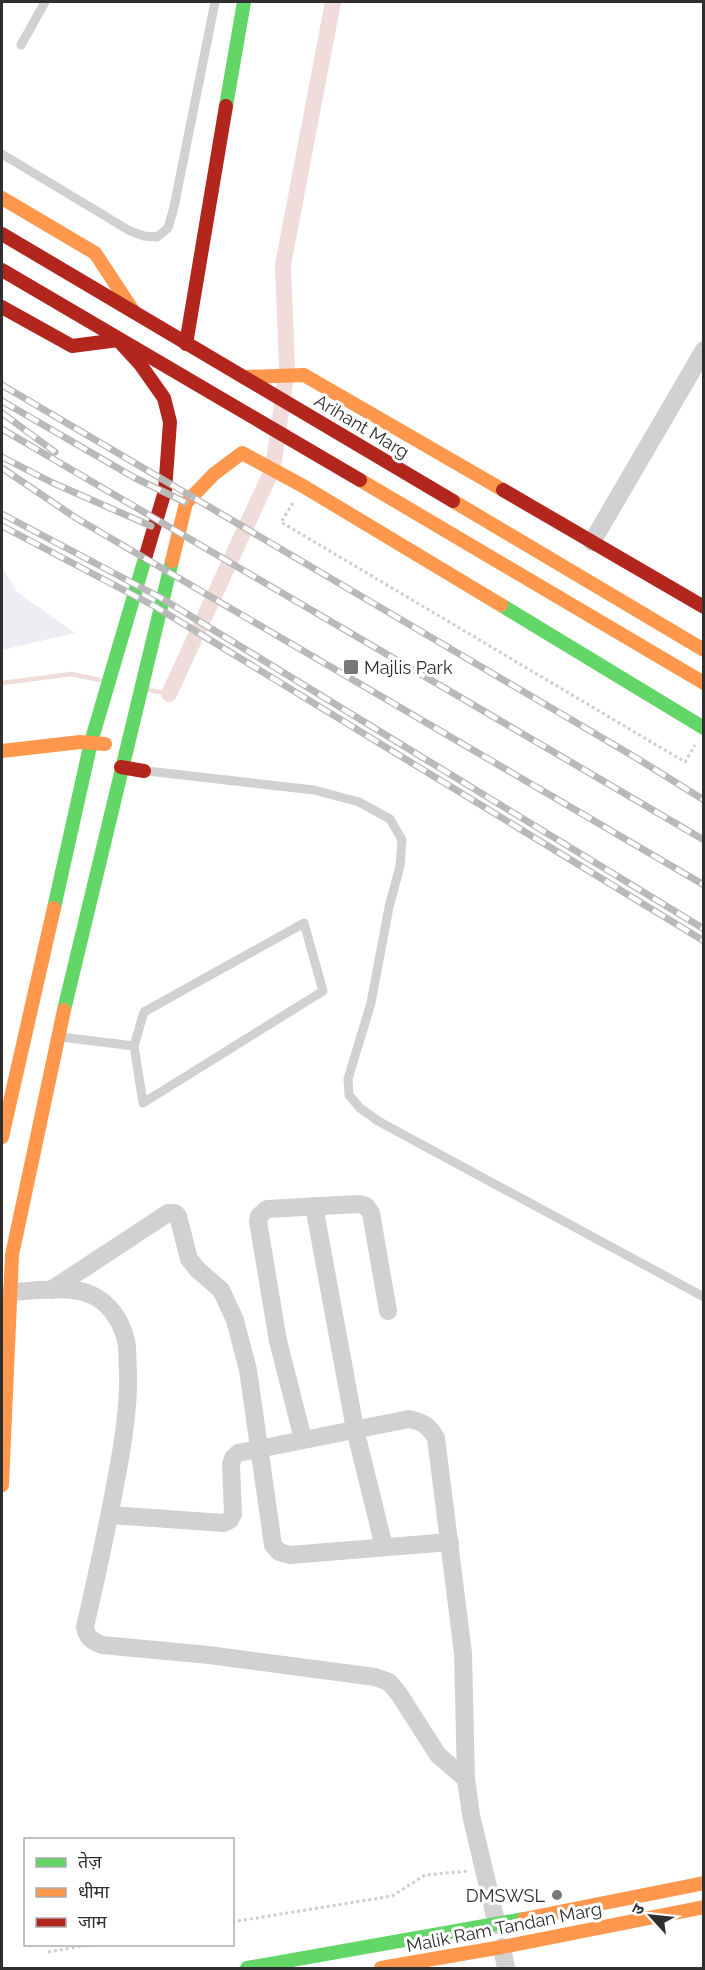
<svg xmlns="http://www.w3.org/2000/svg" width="705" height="1970" font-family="Raleway,'Noto Sans Devanagari',sans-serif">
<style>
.green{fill:#eeedf4}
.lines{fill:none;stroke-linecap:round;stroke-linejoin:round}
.stream{stroke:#f0dddb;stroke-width:4.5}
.canal{stroke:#f0dddb;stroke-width:16}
.path{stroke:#cfcfcf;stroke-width:3;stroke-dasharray:3 3;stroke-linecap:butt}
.lane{stroke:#d1d1d1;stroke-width:9}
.street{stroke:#d1d1d1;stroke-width:18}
.fast{stroke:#63d668;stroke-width:14}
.slow{stroke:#ff974d;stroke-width:14}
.jam{stroke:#b3261e;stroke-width:14}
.rail-casing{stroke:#b9b9b9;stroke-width:7}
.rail{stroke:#fff;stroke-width:4.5;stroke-dasharray:14;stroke-linecap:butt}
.poi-dot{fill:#787878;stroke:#fff;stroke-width:2}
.labels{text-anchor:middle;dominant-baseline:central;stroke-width:6;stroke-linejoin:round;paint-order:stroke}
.street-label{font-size:18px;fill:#2f2f2f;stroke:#fff}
.poi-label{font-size:18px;fill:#2f2f2f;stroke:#fff;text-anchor:start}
</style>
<rect width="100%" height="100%" fill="#fff"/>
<polygon class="green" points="2,567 17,592 75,633 2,650"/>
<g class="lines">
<g class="stream">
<polyline points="2,683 71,674 100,680"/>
<polyline points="149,690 169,694"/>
</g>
<polyline class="canal" points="169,694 273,468 287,369 283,265 333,2"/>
<g class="path">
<polyline points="293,503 281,522 685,762 695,745"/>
<polyline points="232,1922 392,1896 425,1875 468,1871"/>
<polyline points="48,1952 94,1944"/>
</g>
<g class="lane">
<polyline points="21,45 45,2"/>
<polyline points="2,154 130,231 144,236 157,237 168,228 174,207 215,2"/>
<polyline points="147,771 314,790 359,802 390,819 402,840 400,866 389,907 371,1003 348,1079 349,1095 360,1108 378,1121 704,1297"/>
<polyline points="61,1037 134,1046 144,1012 304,923 323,991 143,1103 134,1046"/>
</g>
<g class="street">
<polyline points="592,542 704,350"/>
<polyline points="314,1206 355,1429 384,1547"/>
<polyline points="51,1290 168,1213 175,1213 178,1216 189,1259 198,1270 221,1290 235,1320 248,1370 273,1545 279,1552 290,1555 450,1542"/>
<path d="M 10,1292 C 34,1291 70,1285 92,1295 C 110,1304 121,1321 126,1340 C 128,1350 127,1362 128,1372 C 129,1409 123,1445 116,1480 C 107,1530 96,1579 85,1627 C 87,1638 92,1641 102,1645 L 209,1655 L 375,1677 L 389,1682 L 399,1694 L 438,1755 L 466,1779"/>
<polyline points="303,1439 278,1341 258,1221 259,1216 267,1209 359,1204 366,1206 371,1213 388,1311"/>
<path d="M 110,1515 L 224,1523 L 230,1520 L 233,1514 L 231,1464 L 233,1458 L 238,1453 L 409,1419 C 423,1422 429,1426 436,1438 L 463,1653 L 466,1779 L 471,1815 L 497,1925"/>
<polyline points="502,1947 506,1968"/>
</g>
<g class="fast">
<polyline points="226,106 244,2"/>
<polyline points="501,605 704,728"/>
<polyline points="54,908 91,742 146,555"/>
<polyline points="64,1010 172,561"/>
<polyline points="247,1968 524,1919"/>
</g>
<g class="slow">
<polyline points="2,198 95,253 134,312"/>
<polyline points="243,377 304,375 503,490"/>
<polyline points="360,480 704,683"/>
<polyline points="453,501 704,650"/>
<polyline points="172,561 186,503 214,474 242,453 303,486 501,605"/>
<polyline points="2,751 80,742 105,744"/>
<polyline points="2,1137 54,908"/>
<polyline points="2,1485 12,1255 64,1010"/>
<polyline points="524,1919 704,1883"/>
<polyline points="381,1968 502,1947 704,1907"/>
</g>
<g class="jam">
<polyline points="2,234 453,501"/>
<polyline points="2,270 360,480"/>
<polyline points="2,307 72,346 118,340 140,364 164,398 170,422 165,491 146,555"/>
<polyline points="186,344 226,106"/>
<polyline points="503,490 704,607"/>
<polyline points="121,767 144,771"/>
</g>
<g class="rail-casing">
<g id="rail">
<polyline points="2,385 638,759 704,800"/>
<polyline points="2,401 135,478 185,502"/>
<polyline points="2,413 55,452"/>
<polyline points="2,429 704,840"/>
<polyline points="2,457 53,483 151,526"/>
<polyline points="2,468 76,518 704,885"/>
<polyline points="2,514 161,598 704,929"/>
<polyline points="2,526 156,607 704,941"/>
</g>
</g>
<use href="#rail" class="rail"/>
</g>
<g class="poi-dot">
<rect x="343" y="659" width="16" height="16" rx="3"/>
<circle cx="557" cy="1895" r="6"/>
</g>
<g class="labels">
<g class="street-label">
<text transform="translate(362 426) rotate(31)">Arihant Marg</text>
<text transform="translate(504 1927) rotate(-11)">Malik Ram Tandan Marg</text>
</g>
<g class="poi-label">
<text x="364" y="667">Majlis Park</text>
<text x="545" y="1895" text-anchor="end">DMSWSL</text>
</g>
</g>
<rect width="705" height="1970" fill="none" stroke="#2f2f2f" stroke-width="6"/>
<rect x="24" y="1838" width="210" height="108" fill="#ffffff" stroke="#acacac" stroke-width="1.5"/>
<rect x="36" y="1858" width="30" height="9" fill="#63d668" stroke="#acacac" stroke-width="1.5"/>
<text x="78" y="1868" font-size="18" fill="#2f2f2f">तेज़</text>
<rect x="36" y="1888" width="30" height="9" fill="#ff974d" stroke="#acacac" stroke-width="1.5"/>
<text x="78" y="1898" font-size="18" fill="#2f2f2f">धीमा</text>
<rect x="36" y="1918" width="30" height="9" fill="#b3261e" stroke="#acacac" stroke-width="1.5"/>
<text x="78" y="1928" font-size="18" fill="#2f2f2f">जाम</text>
<g transform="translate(651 1916) rotate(297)" stroke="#ffffff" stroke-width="4.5" paint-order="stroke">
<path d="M0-4.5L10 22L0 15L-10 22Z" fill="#2f2f2f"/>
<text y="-9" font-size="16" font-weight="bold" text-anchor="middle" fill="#2f2f2f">उ</text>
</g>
</svg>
